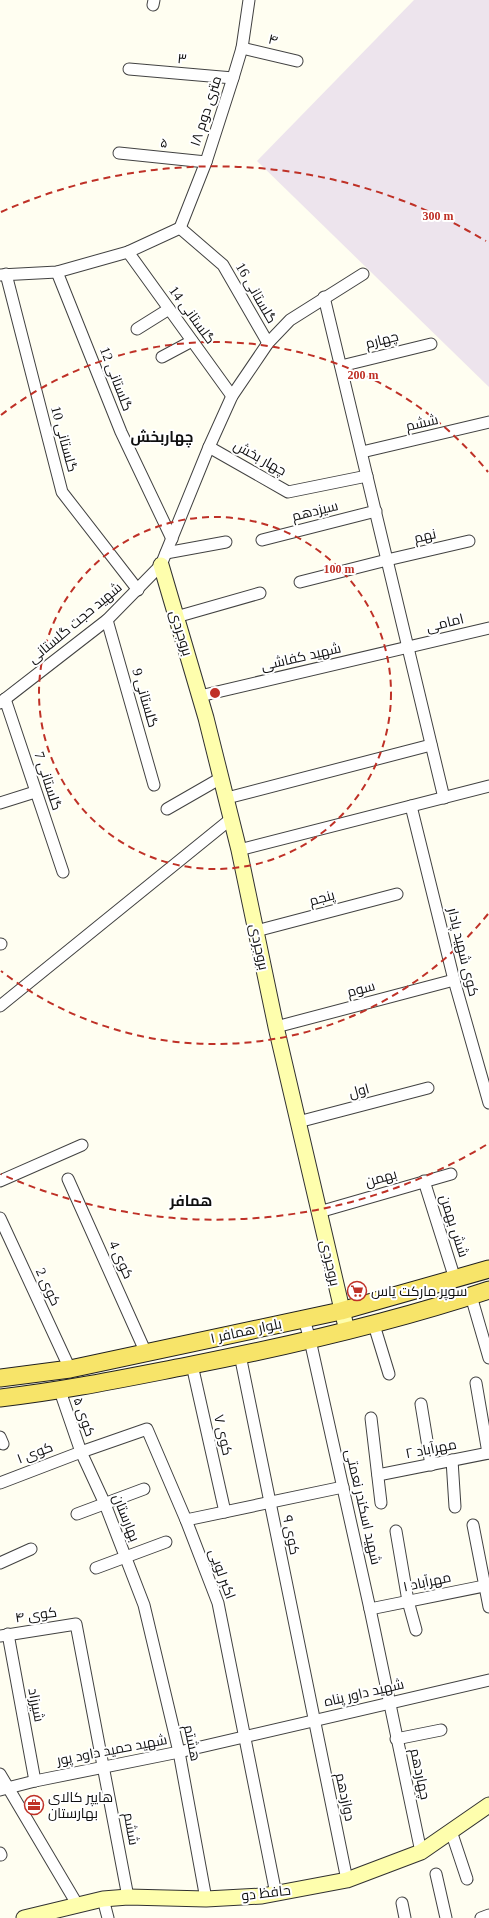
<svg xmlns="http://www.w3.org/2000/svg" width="489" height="1918" font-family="'Times New Roman',Cairo,serif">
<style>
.industrial{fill:#ede4ed}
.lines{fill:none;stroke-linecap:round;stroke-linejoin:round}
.street-casing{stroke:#424242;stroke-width:13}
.secondary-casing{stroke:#313131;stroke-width:17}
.primary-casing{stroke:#202020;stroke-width:19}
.street{stroke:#fff;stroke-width:11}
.secondary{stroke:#fefead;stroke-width:15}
.primary{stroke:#f7e469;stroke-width:17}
.ring{fill:none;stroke:#bf3127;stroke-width:2;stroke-dasharray:7 5}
.labels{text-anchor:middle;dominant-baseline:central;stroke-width:4;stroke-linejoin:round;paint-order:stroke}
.street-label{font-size:14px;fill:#0f0f0f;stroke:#fff}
.poi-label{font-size:14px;fill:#0f0f0f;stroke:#fff;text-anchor:start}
.neighbourhood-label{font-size:15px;font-weight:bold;fill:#0f0f0f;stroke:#fff}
.centre{fill:#bf3127;stroke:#fff;stroke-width:2}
.ring-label{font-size:12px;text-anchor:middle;font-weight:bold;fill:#bf3127;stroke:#fff;stroke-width:4;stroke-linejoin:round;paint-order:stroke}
</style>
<rect width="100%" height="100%" fill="#fffef1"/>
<polygon class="industrial" points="414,0 489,0 489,387 257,161"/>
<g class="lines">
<g class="street-casing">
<g id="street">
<polyline points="153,5 154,0"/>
<polyline points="242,48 297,61"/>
<polyline points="129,69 233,78"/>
<polyline points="119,153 206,162"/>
<polyline points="180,228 206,162 233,78 242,48 249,0"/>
<polyline points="180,228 223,265 268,343"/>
<polyline points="128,252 232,396"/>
<polyline points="57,272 121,432 172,539"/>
<polyline points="6,274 62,492 138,590"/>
<polyline points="0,275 57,272 128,252 180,228"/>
<polyline points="324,297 444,798"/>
<polyline points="137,329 169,309"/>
<polyline points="162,357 192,341"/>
<polyline points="341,366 431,344"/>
<polyline points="209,447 288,492 367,476"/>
<polyline points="362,452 489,422"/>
<polyline points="262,540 376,511"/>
<polyline points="166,553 226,542"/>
<polyline points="300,582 387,560 469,541"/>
<polyline points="176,617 260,593"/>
<polyline points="107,620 154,785"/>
<polyline points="200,696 489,628"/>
<polyline points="5,699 63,872"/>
<polyline points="0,703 107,620 161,565 209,447 232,396 268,343 290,320 363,274"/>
<polyline points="227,798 431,745"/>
<polyline points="0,803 35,792"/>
<polyline points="411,806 454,980 489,1103"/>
<polyline points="167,809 221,778"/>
<polyline points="239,850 489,786"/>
<polyline points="256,931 397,894"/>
<polyline points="0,944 1,944"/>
<polyline points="0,1006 232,818"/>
<polyline points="276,1027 454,980"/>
<polyline points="298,1122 428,1088"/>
<polyline points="68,1179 146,1353"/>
<polyline points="0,1181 82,1145"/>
<polyline points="424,1181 455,1279"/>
<polyline points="319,1212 451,1174"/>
<polyline points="0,1218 70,1369"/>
<polyline points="471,1296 489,1358"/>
<polyline points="304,1319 310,1340 370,1609 421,1852"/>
<polyline points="374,1325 389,1374"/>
<polyline points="240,1355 347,1880"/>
<polyline points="192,1365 225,1512"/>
<polyline points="476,1383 488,1453"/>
<polyline points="60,1391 81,1452 105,1504 144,1605 179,1752 206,1899"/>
<polyline points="421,1404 431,1465"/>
<polyline points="371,1418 381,1503"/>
<polyline points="0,1437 3,1444"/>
<polyline points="452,1460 455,1507"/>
<polyline points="378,1475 489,1453"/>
<polyline points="0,1483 81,1452 147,1429 186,1520 218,1603 276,1894"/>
<polyline points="77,1514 144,1489"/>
<polyline points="186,1520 343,1487"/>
<polyline points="473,1525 489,1607"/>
<polyline points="396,1531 408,1601 416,1630"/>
<polyline points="0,1563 31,1549"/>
<polyline points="96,1568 166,1542"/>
<polyline points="370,1609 489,1585"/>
<polyline points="8,1634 35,1781"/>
<polyline points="0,1636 76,1624 128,1897"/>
<polyline points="396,1739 441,1730"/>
<polyline points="0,1774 77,1904"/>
<polyline points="0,1790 35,1781 179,1752 489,1680"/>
<polyline points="451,1831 467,1879"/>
<polyline points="0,1853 1,1855"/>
<polyline points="436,1874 446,1918"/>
<polyline points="103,1899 108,1918"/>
<polyline points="402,1903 405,1918"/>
<polyline points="481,1918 489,1915"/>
</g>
</g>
<g class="secondary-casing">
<g id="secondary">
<polyline points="161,565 206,718 239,850 276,1027 347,1331"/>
<polyline points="24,1918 103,1899 128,1897 206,1899 262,1896 347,1880 421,1852 489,1805"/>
</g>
</g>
<g class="primary-casing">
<g id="primary">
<polyline points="0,1378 70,1369 341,1311 489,1269"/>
<path d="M 0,1398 C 63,1391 125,1378 187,1366 C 289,1346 390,1323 489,1290"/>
</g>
</g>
<use href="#street" class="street"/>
<use href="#secondary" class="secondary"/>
<use href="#primary" class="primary"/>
</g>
<g class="ring">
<circle cx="215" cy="693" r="176"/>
<path d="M488 914A351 351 0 0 1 1 971M1 415A351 351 0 0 1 488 472"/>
<path d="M486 1145A527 527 0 0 1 1 1174M1 212A527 527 0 0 1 486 241"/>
</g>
<defs>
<g id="supermarket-ring" transform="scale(1)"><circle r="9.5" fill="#fff" stroke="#bf3127" stroke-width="1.5"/><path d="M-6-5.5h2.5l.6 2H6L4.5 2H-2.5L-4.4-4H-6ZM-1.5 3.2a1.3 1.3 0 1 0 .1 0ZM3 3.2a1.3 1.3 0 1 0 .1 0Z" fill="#bf3127"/></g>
<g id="office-ring" transform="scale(1)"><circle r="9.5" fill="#fff" stroke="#bf3127" stroke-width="1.5"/><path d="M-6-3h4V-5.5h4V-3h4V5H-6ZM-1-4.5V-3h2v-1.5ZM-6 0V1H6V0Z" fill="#bf3127"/></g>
</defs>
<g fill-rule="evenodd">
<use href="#supermarket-ring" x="357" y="1291"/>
<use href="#office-ring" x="34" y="1805"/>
</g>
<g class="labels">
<g class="street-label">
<text transform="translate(273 40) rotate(13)">۴</text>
<text transform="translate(182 59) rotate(5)">۳</text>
<text transform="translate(206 111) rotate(-72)">۱۸ متری دوم</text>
<text transform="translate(164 143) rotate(6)">۵</text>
<text transform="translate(256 293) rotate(60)">گلستانی 16</text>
<text transform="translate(192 315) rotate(54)">گلستانی 14</text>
<text transform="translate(382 340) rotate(-14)">چهارم</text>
<text transform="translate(116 379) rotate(69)">گلستانی 12</text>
<text transform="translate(422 423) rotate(-13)">ششم</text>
<text transform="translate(64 439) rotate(75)">گلستانی 10</text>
<text transform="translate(260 458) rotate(29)">چهار بخش</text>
<text transform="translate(315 511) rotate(-14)">سیزدهم</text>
<text transform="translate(425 536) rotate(-13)">نهم</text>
<text transform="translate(75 623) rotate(-40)">شهید حجت گلستانی</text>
<text transform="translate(445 623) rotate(-14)">امامی</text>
<text transform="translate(181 633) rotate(73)">بروجردی</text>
<text transform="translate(301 657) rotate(-13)">شهید کفاشی</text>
<text transform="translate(145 698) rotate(74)">گلستانی 9</text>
<text transform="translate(48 781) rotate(72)">گلستانی 7</text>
<text transform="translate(322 898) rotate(-15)">پنجم</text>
<text transform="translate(259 947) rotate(78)">بروجردی</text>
<text transform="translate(463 952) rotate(76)">کوی شهید پادار</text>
<text transform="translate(361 989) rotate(-15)">سوم</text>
<text transform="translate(359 1091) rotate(-15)">اول</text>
<text transform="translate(381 1178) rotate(-16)">بهمن</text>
<text transform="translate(454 1226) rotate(72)">شش بهمن</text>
<text transform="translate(121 1260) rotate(66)">کوی 4</text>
<text transform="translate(330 1263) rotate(77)">بروجردی</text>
<text transform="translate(48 1287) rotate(65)">کوی 2</text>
<text transform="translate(246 1331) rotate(-12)">بلوار همافر ۱</text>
<text transform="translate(84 1417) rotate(71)">کوی ۵</text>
<text transform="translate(223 1435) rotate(77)">کوی ۷</text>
<text transform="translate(431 1449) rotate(-11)">مهرآباد ۲</text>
<text transform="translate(35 1453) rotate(-21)">کوی ۱</text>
<text transform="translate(363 1507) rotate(77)">شهید اسکندر نعمتی</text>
<text transform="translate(126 1518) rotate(68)">بهارستان</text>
<text transform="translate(291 1535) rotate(79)">کوی ۹</text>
<text transform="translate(222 1574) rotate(70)">اکبر لویی</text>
<text transform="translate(427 1582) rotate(-12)">مهرآباد ۱</text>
<text transform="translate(36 1615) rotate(-8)">کوی ۴</text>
<text transform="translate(364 1693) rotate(-13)">شهید داور پناه</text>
<text transform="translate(36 1705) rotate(79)">شیرزاد</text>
<text transform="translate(192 1743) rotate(78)">هشتم</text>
<text transform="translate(112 1750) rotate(-11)">شهید حمید داود پور</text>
<text transform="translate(420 1774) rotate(78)">چهاردهم</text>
<text transform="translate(345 1797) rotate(78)">دوازدهم</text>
<text transform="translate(131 1829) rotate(80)">ششم</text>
<text transform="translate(266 1893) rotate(-7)">حافظ دو</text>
</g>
<g class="poi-label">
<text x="371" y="1291">سوپر مارکت یاس</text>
<text x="48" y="1797">هایپر کالای<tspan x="48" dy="16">بهارستان</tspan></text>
</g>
<g class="neighbourhood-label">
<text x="162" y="437">چهاربخش</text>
<text x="191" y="1201">همافر</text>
</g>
</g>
<circle cx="215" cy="693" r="6" class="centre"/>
<g class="ring-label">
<text x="438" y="220">300 m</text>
<text x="363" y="379">200 m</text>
<text x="339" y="573">100 m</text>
</g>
</svg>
